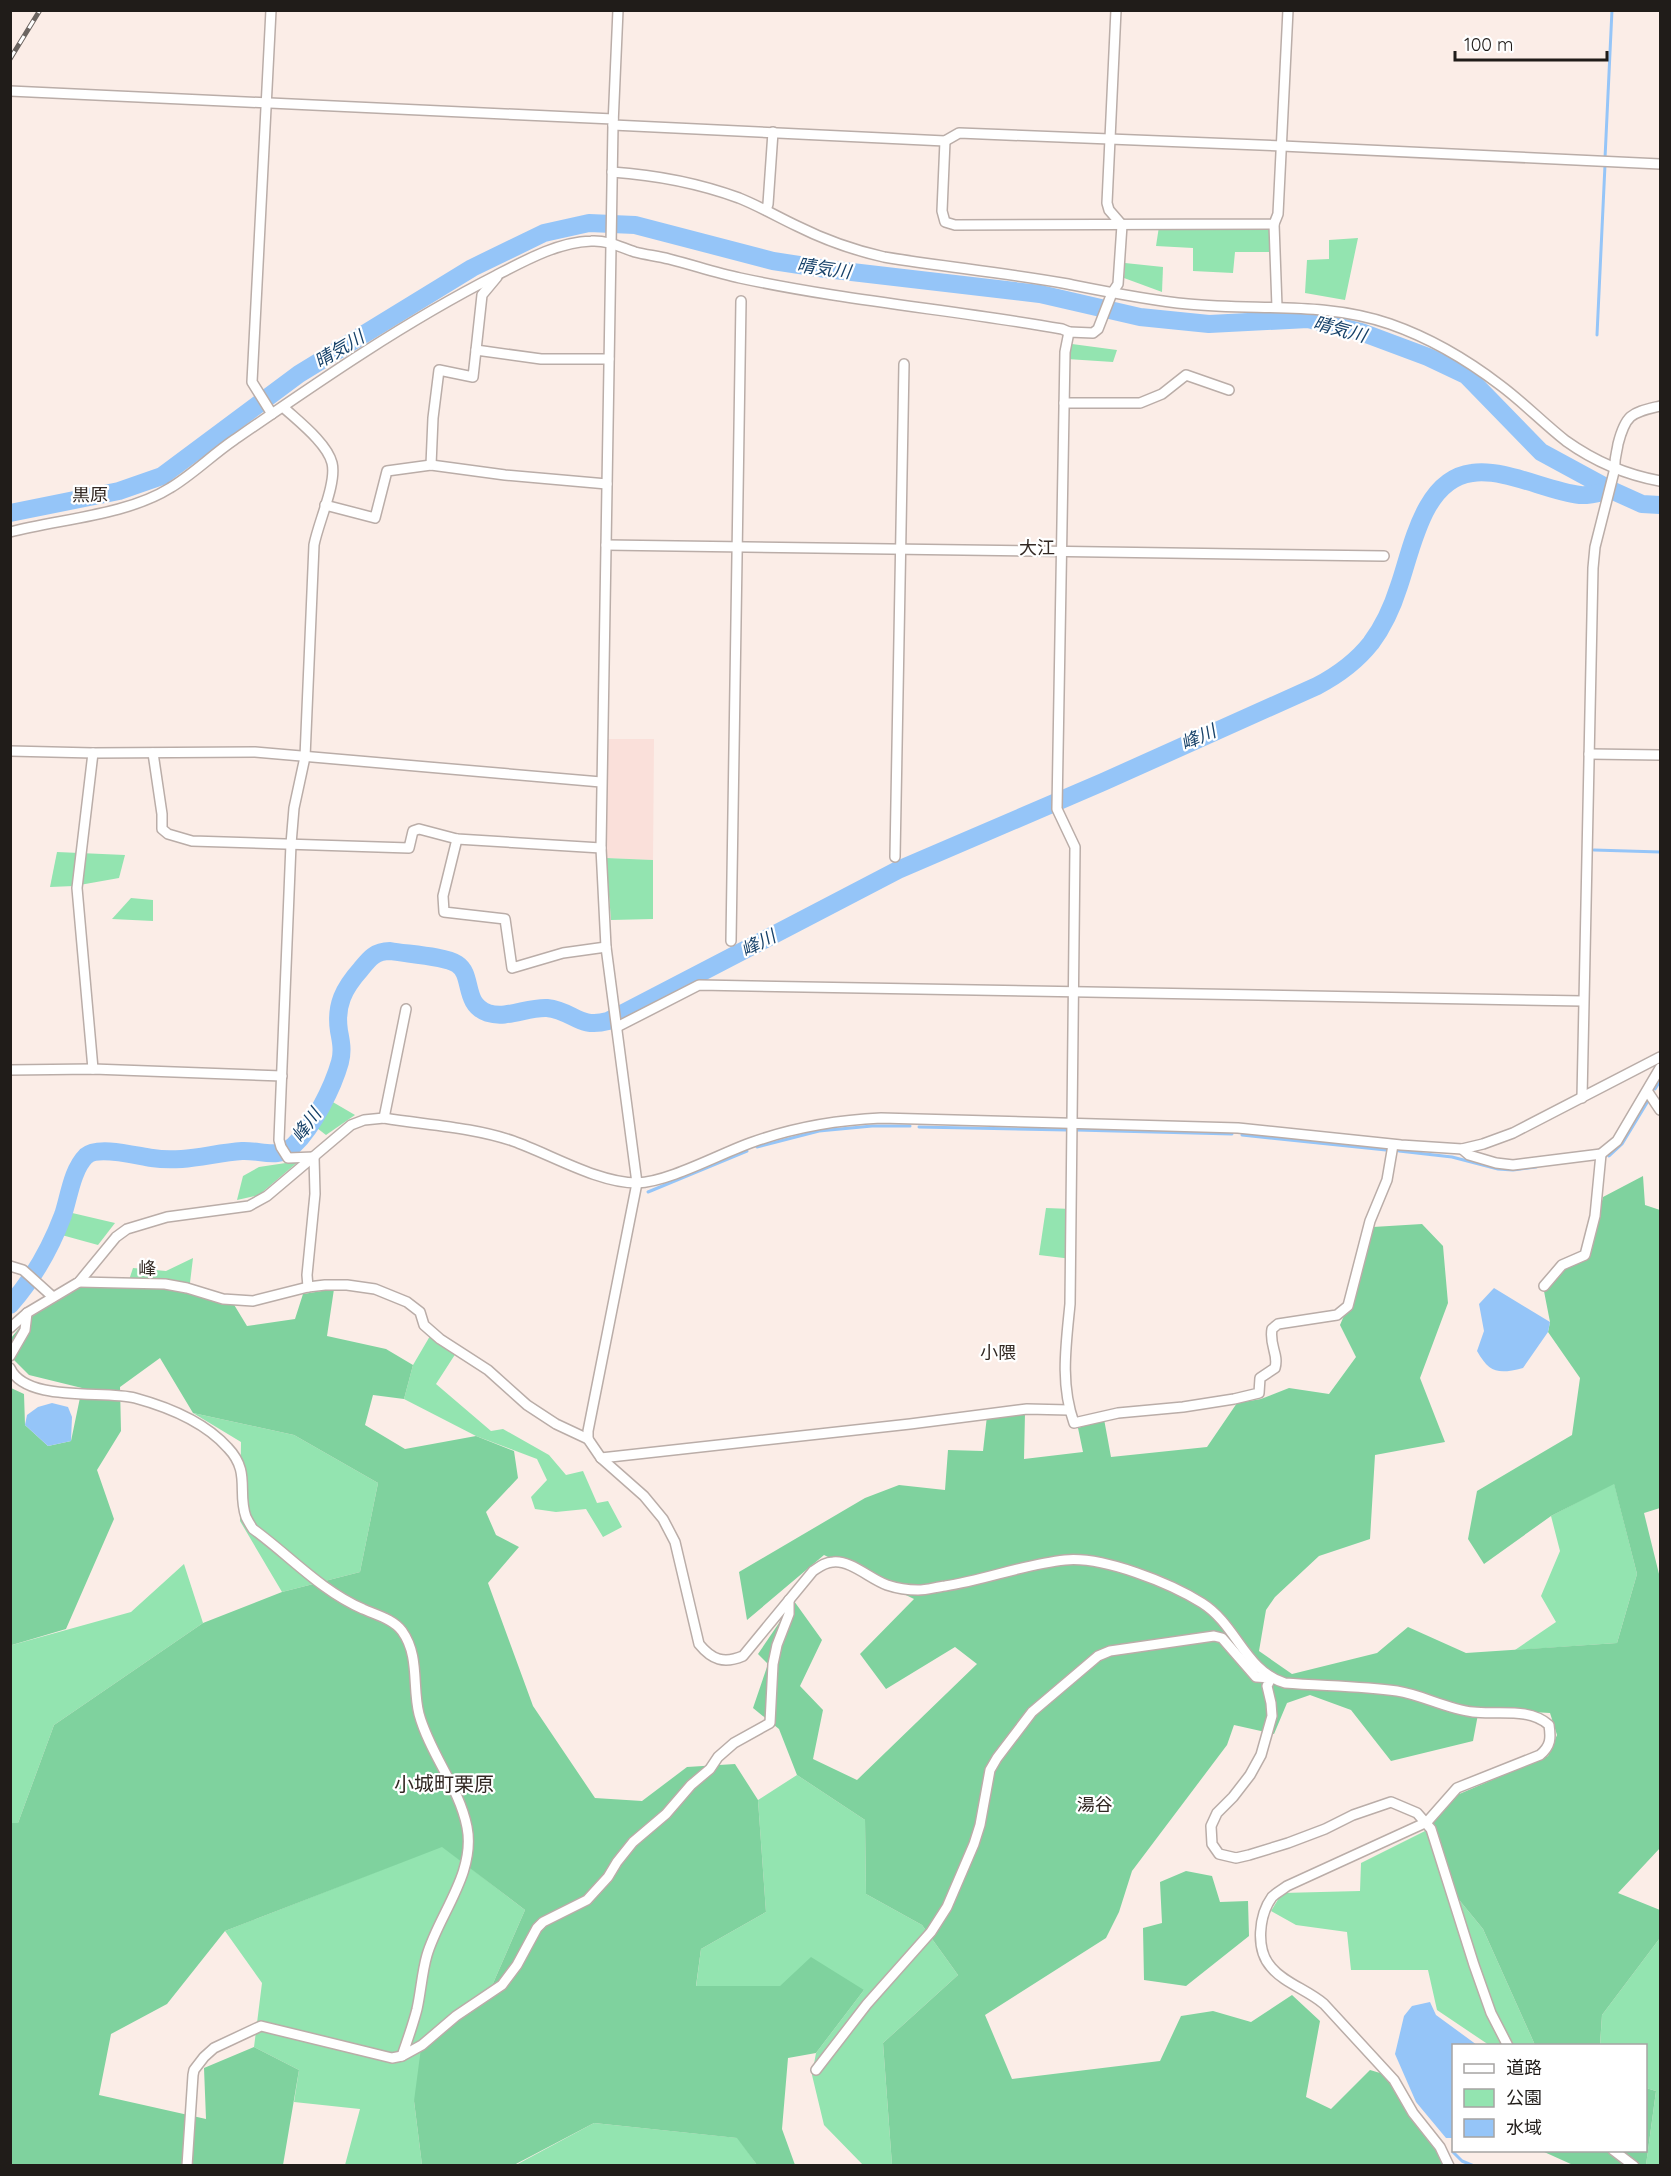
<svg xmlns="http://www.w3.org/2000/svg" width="1671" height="2176" font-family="Quicksand,'Noto Sans JP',sans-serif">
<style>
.commercial{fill:#fae0da}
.green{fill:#93e4b0}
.forest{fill:#7fd29e}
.water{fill:#95c5f8}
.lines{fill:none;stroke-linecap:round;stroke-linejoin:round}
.stream{stroke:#95c5f8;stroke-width:3}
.river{stroke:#95c5f8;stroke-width:18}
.minor-casing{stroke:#baada8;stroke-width:12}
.minor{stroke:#fff;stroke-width:9}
.rail-casing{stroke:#6b6460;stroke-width:5}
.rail{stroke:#fff;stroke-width:3;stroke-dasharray:9;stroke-linecap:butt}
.labels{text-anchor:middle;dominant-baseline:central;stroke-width:4.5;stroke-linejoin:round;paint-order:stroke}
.water-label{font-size:18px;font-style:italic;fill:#164169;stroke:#fff}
.neighbourhood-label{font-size:18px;fill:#322823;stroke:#fff}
.quarter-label{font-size:20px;fill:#322823;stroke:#fff}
</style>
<rect width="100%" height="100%" fill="#fbede7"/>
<polygon class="commercial" points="608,739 654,739 653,860 606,858"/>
<g class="green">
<polygon points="1160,220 1269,220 1269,252 1235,252 1233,273 1193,271 1193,248 1156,246"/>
<polygon points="1358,238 1345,300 1305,293 1307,260 1329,259 1329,240"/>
<polygon points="1125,263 1163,267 1162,292 1124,278"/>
<polygon points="1072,344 1117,350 1113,362 1067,359"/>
<polygon points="57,852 125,855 119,878 74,886 50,887"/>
<polygon points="606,858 653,860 653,919 611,920"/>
<polygon points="131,898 153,900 153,921 112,919"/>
<polygon points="331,1101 355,1115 326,1135 313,1125"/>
<polygon points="299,1161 259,1195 237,1200 243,1176 259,1167"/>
<polygon points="1046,1208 1072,1209 1072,1259 1039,1255"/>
<polygon points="68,1212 115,1223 98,1245 58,1234"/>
<polygon points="193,1258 189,1291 127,1286 133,1268 166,1271"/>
<polygon points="430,1336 456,1353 436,1384 491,1431 503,1429 549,1455 566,1475 583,1471 597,1503 608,1501 622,1527 603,1537 586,1509 556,1512 535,1509 531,1497 547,1480 537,1459 476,1436 404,1399 413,1365"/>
<polygon points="193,1413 294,1435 378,1483 360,1572 282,1592 240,1521 241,1442"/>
<polygon points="1614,1483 1637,1574 1617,1643 1515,1650 1556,1622 1541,1596 1560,1551 1551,1516"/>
<polygon points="184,1564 203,1623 54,1725 18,1823 11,1823 10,1643 12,1645 131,1612"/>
<polygon points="797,1775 865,1820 866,1894 922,1925 958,1975 883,2043 892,2165 863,2165 824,2125 812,2075 816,2053 864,1990 780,1986 696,1987 701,1949 766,1912 758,1800"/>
<polygon points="1427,1830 1442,1879 1483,1929 1535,2045 1489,2045 1437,2010 1428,1970 1351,1970 1347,1932 1296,1925 1271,1911 1282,1893 1360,1891 1361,1863"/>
<polygon points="442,1846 525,1910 491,1988 414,2101 422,2165 345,2165 360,2109 294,2102 299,2070 254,2047 262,1983 225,1931"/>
<polygon points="1660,1938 1660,2165 1646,2165 1656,2091 1646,2088 1646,2046 1600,2046 1602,2015"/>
<polygon points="594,2123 738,2138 757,2165 514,2166"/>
</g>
<g class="forest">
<polygon points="1643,1176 1645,1205 1660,1210 1660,1508 1644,1513 1660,1578 1660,1848 1618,1893 1660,1910 1660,1938 1602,2015 1600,2045 1535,2045 1483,1929 1442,1879 1427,1830 1457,1795 1548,1756 1557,1735 1550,1713 1479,1709 1473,1741 1391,1761 1351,1710 1310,1695 1287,1703 1274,1734 1234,1725 1227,1745 1132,1871 1119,1912 1106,1938 985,2015 1012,2079 1160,2061 1181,2016 1213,2011 1251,2022 1292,1995 1320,2021 1306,2097 1331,2109 1370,2070 1397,2078 1443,2160 1457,2165 892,2165 883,2043 958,1975 922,1925 866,1894 865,1820 797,1775 779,1729 753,1708 768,1664 758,1654 794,1601 822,1640 800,1686 823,1710 813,1759 857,1780 977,1664 955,1647 886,1689 860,1654 914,1599 824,1555 747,1620 739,1572 865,1498 899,1485 945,1490 948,1450 983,1451 987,1416 1025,1413 1024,1459 1083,1452 1078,1428 1104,1419 1111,1457 1207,1447 1237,1403 1261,1399 1289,1388 1329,1394 1356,1357 1340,1325 1357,1285 1373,1227 1422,1224 1443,1246 1448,1303 1420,1378 1445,1442 1375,1455 1370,1539 1319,1556 1275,1597 1266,1610 1259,1651 1292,1674 1377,1653 1408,1627 1466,1653 1617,1643 1637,1574 1614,1484 1551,1516 1484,1564 1468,1539 1477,1491 1572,1435 1580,1378 1548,1332 1550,1322 1542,1281 1558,1262 1590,1251 1603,1197"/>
<polygon points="81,1286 127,1286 189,1291 233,1303 247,1326 295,1319 303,1294 334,1289 327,1336 386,1349 413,1365 404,1399 373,1395 365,1425 405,1449 476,1436 514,1451 518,1478 486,1512 496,1535 519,1547 488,1583 533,1706 595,1798 642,1801 687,1767 735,1764 758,1800 766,1912 701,1949 696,1986 780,1986 811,1957 864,1990 816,2053 788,2058 782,2129 795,2165 757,2165 737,2138 594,2123 514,2165 422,2165 414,2101 421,2048 491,1988 525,1910 442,1847 225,1931 167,2004 111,2034 99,2095 206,2119 204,2068 254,2047 299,2070 283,2165 11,2165 11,1823 18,1823 54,1725 203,1623 282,1592 360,1572 378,1483 294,1435 193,1413 160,1358 120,1387 121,1431 97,1470 114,1519 66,1629 12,1645 11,1643 11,1388 24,1394 25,1425 48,1446 71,1441 82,1388 29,1375 11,1357 11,1338 33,1312"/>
<polygon points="1186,1871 1212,1876 1220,1902 1248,1901 1249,1936 1186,1986 1144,1980 1143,1928 1162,1923 1160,1882"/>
<polygon points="1646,2088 1656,2091 1646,2165 1573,2165 1542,2151 1646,2150"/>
</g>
<g class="water">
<path d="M 1494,1288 L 1550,1322 L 1548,1332 L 1523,1368 C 1499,1374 1490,1374 1477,1351 L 1484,1331 L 1479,1304 Z"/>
<polygon points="52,1403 68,1407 72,1417 71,1441 48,1446 25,1425 27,1415 38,1407"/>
<polygon points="1430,2002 1436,2015 1477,2045 1454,2046 1453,2138 1446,2138 1416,2102 1395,2054 1404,2016 1412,2006"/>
</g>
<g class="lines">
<g class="stream">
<polyline points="1605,158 1612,10"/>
<polyline points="1597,335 1605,165"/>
<polyline points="1594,850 1660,852"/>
<polyline points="1655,1089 1660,1081"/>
<polyline points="919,1127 1067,1130"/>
<polyline points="1076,1130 1232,1134"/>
<polyline points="1242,1135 1386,1150"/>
<polyline points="757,1147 819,1131 872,1126 910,1126"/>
<polyline points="1399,1151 1452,1157 1498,1169 1513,1170 1536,1167"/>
<polyline points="1609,1156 1622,1144 1648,1101"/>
<polyline points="648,1192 747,1151"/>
<polyline points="1453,2152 1462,2161 1474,2166"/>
</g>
<g class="river">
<polyline points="10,513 119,491 162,476 299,374 472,268 544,233 589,223 635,225 773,261 826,269 1040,294 1140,317 1209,324 1308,319 1361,332 1428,357 1466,375 1541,452 1611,490 1642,504 1660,505"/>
<path d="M 10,1305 C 33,1279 51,1247 63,1215 C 69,1197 72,1170 86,1156 C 98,1145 137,1156 152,1158 C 183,1163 212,1153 242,1151 C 261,1150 278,1160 294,1145 C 313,1127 333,1087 340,1062 C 343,1051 341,1041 339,1031 C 335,1005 344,988 361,969 C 369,959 375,951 390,951 C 406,954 445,956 457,964 C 474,975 462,1004 488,1013 C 507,1019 527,1007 547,1008 C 574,1011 578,1029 608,1021 L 898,870 L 1103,782 L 1317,686 C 1338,675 1356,662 1371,643 C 1383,627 1393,605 1399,586 C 1412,549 1423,479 1472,473 C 1504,468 1547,491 1580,495 C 1589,496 1602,492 1611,490"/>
</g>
<g class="minor-casing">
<g id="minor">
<polyline points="271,10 252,382 272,414"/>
<path d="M 1116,10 L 1107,203 L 1109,210 L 1122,225 L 1118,284 L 1112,293 L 1098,329 L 1093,333 L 1069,332 L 1065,352 L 1057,809 L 1075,847 L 1070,1304 C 1066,1345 1060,1384 1074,1423 L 1118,1413 L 1183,1407 L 1234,1399 L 1259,1393 L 1260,1378 L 1275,1368 C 1279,1354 1269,1346 1272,1329 L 1278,1324 L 1337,1315 L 1348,1306 L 1370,1221 L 1387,1180 L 1393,1145"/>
<polyline points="10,91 613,119"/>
<polyline points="613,125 945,141 959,133 1282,146 1660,164"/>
<polyline points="945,141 942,211 945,222 955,225 1274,224 1278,214 1288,10"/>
<path d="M 612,172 C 655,175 698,183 739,198 C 759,206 778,217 797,226 C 825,240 853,250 884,257 C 945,267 1007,273 1068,284 C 1108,292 1147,300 1188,304 C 1256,311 1324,301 1390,324 C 1430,338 1466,359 1500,385 C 1523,402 1543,423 1566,441 C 1594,461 1627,475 1660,481"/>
<polyline points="766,210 768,204 773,132"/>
<polyline points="1274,224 1277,307"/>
<polyline points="476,350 482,295 497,277"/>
<polyline points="1064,403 1140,403 1162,394 1186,375 1229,390"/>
<path d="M 283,407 C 298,421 327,443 332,463 C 337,483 318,523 314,545 L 305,757 L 294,808 L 291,844 L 279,1140 L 281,1147 L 288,1158 L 314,1157"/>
<polyline points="431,465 433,418 439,370 473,377 476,350 541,359 609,359"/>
<polyline points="325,505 375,518 387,471 431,465 505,475 607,484"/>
<path d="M 10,532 C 60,519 127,515 170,488 C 192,475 212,455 234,440 C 318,382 403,323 495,276 C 524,261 558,242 591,241 C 608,240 620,247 635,252 C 646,255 658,256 669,259 C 693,265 716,273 740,278 C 847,301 955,310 1062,329 L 1069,332"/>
<polyline points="606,545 1384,556"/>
<polyline points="10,751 93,753 255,752 601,782"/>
<polyline points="93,753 77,888 93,1069"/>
<polyline points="153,753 162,814 162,829 168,834 192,841 409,848 413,831 419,829 457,839 601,848"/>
<polyline points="1589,754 1660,755"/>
<polyline points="457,839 443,896 444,912 505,919 512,968 563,953 606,947"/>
<polyline points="895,857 904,364"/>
<polyline points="731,941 741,301"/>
<polyline points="617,1027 699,985 1583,1001"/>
<polyline points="10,1070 93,1069 282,1076"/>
<polyline points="1648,1092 1660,1110"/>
<path d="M 1582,1098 L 1593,568 L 1595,547 L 1615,468 C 1614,459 1617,452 1618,444 C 1626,413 1632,413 1660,406"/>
<polyline points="384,1118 406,1009"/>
<polyline points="1462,1149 1469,1155 1496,1163 1513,1165 1601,1154 1617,1141 1660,1068"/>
<polyline points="10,1266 23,1270 53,1297"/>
<path d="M 79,1282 L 165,1284 L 187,1288 L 223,1299 L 253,1301 L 308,1287 L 325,1285 L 347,1285 L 375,1289 L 407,1302 L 420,1312 L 424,1325 L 440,1339 L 488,1370 L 527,1405 L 556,1424 L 588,1439 L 601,1458 L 644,1496 L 663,1519 L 675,1542 L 699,1644 C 712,1660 724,1664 743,1656 L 813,1571 C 819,1567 825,1562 833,1562 C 851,1560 870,1579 887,1585 C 896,1588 908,1590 918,1590 C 927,1590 936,1587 945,1586 C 985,1580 1025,1564 1065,1560 C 1103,1556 1170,1583 1202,1603 C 1237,1625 1245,1671 1285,1683 C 1322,1686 1360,1686 1397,1691 C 1423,1695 1446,1709 1473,1712 C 1497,1715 1529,1707 1549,1725 C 1551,1738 1551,1746 1540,1755 L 1457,1788 L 1427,1822 L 1287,1886 C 1282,1890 1276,1893 1272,1897 C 1259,1915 1255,1949 1271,1967 C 1284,1983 1308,1990 1324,2004 L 1394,2080 L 1413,2113 L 1440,2147 L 1449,2166"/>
<polyline points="1544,1286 1562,1265 1585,1255 1595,1216 1601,1154"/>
<polyline points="308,1287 307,1275 315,1194 314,1157"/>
<path d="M 10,1328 L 27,1313 L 79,1282 L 116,1237 L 127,1229 L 167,1217 L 249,1206 L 267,1196 L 351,1125 L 364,1120 L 384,1118 C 426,1125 472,1127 513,1141 C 550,1154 598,1183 637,1183 C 669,1182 721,1153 753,1142 C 795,1127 837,1120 881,1118 L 1238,1128 L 1401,1145 L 1462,1149 L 1483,1144 L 1513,1133 L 1660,1057"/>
<polyline points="10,1356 25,1330 27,1313"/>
<path d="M 10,1368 C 26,1403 104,1390 135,1398 C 168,1407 205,1422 228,1448 C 251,1472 237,1492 246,1517 C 248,1521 251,1526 253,1529 C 289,1555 321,1591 363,1609 C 376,1615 393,1619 402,1631 C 420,1656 412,1687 419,1714 C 430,1754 459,1787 467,1827 C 476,1873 439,1914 427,1955 C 422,1972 421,1991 417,2009 C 413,2025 407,2041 402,2056"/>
<polyline points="588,1439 588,1431 637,1183 606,947 601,848 613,125 618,10"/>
<polyline points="601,1458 910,1424 1027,1409 1069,1410"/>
<polyline points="816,2070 867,2004 931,1932 947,1907 974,1844 980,1825 990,1770 997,1758 1032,1712 1098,1656 1110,1651 1214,1636 1222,1638 1256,1677 1271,1678 1267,1686 1271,1703 1272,1716 1261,1755 1250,1775 1233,1797 1217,1813 1211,1826 1212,1844 1219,1854 1236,1858 1249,1855 1288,1843 1325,1829 1353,1815 1391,1802 1417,1813 1431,1829 1474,1965 1491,2013 1508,2046"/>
<polyline points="1613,2150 1634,2166"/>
<polyline points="187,2166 193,2075 194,2070 204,2057 214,2048 261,2026 392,2058 402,2056 422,2045 456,2016 502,1985 517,1965 537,1928 543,1922 587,1900 608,1877 617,1862 633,1842 666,1814 691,1785 710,1769 718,1757 734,1743 770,1723 773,1664 777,1645 789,1614 789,1600"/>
</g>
</g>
<use href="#minor" class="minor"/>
<g class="rail-casing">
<polyline id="rail" points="10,59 40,10"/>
</g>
<use href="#rail" class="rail"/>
</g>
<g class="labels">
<g class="water-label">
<text transform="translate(824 268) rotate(8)">晴気川</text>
<text transform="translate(1340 329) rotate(15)">晴気川</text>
<text transform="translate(339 349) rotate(-31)">晴気川</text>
<text transform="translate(1198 737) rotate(-24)">峰川</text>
<text transform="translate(758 943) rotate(-27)">峰川</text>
<text transform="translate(306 1125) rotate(-54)">峰川</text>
</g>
<g class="neighbourhood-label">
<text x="90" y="494">黒原</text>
<text x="1037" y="547">大江</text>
<text x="147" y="1268">峰</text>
<text x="998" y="1352">小隈</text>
<text x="1095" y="1804">湯谷</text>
</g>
<g class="quarter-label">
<text x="444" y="1783">小城町栗原</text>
</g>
</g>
<rect width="1671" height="2176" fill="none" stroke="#201c19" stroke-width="24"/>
<rect x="1452" y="2044" width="195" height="108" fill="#ffffff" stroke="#a6a4a3" stroke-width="1.5"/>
<rect x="1464" y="2064" width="30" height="9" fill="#ffffff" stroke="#a6a4a3" stroke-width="1.5"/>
<text x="1506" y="2074" font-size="18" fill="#201c19">道路</text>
<rect x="1464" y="2089" width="30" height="18" fill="#93e4b0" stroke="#a6a4a3" stroke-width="1.5"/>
<text x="1506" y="2104" font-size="18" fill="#201c19">公園</text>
<rect x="1464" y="2119" width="30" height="18" fill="#95c5f8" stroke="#a6a4a3" stroke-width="1.5"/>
<text x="1506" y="2134" font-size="18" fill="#201c19">水域</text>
<path d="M1455 51v9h152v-9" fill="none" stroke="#201c19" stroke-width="3"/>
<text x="1464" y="51" font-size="18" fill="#201c19" stroke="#ffffff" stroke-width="4.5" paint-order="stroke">100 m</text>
</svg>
